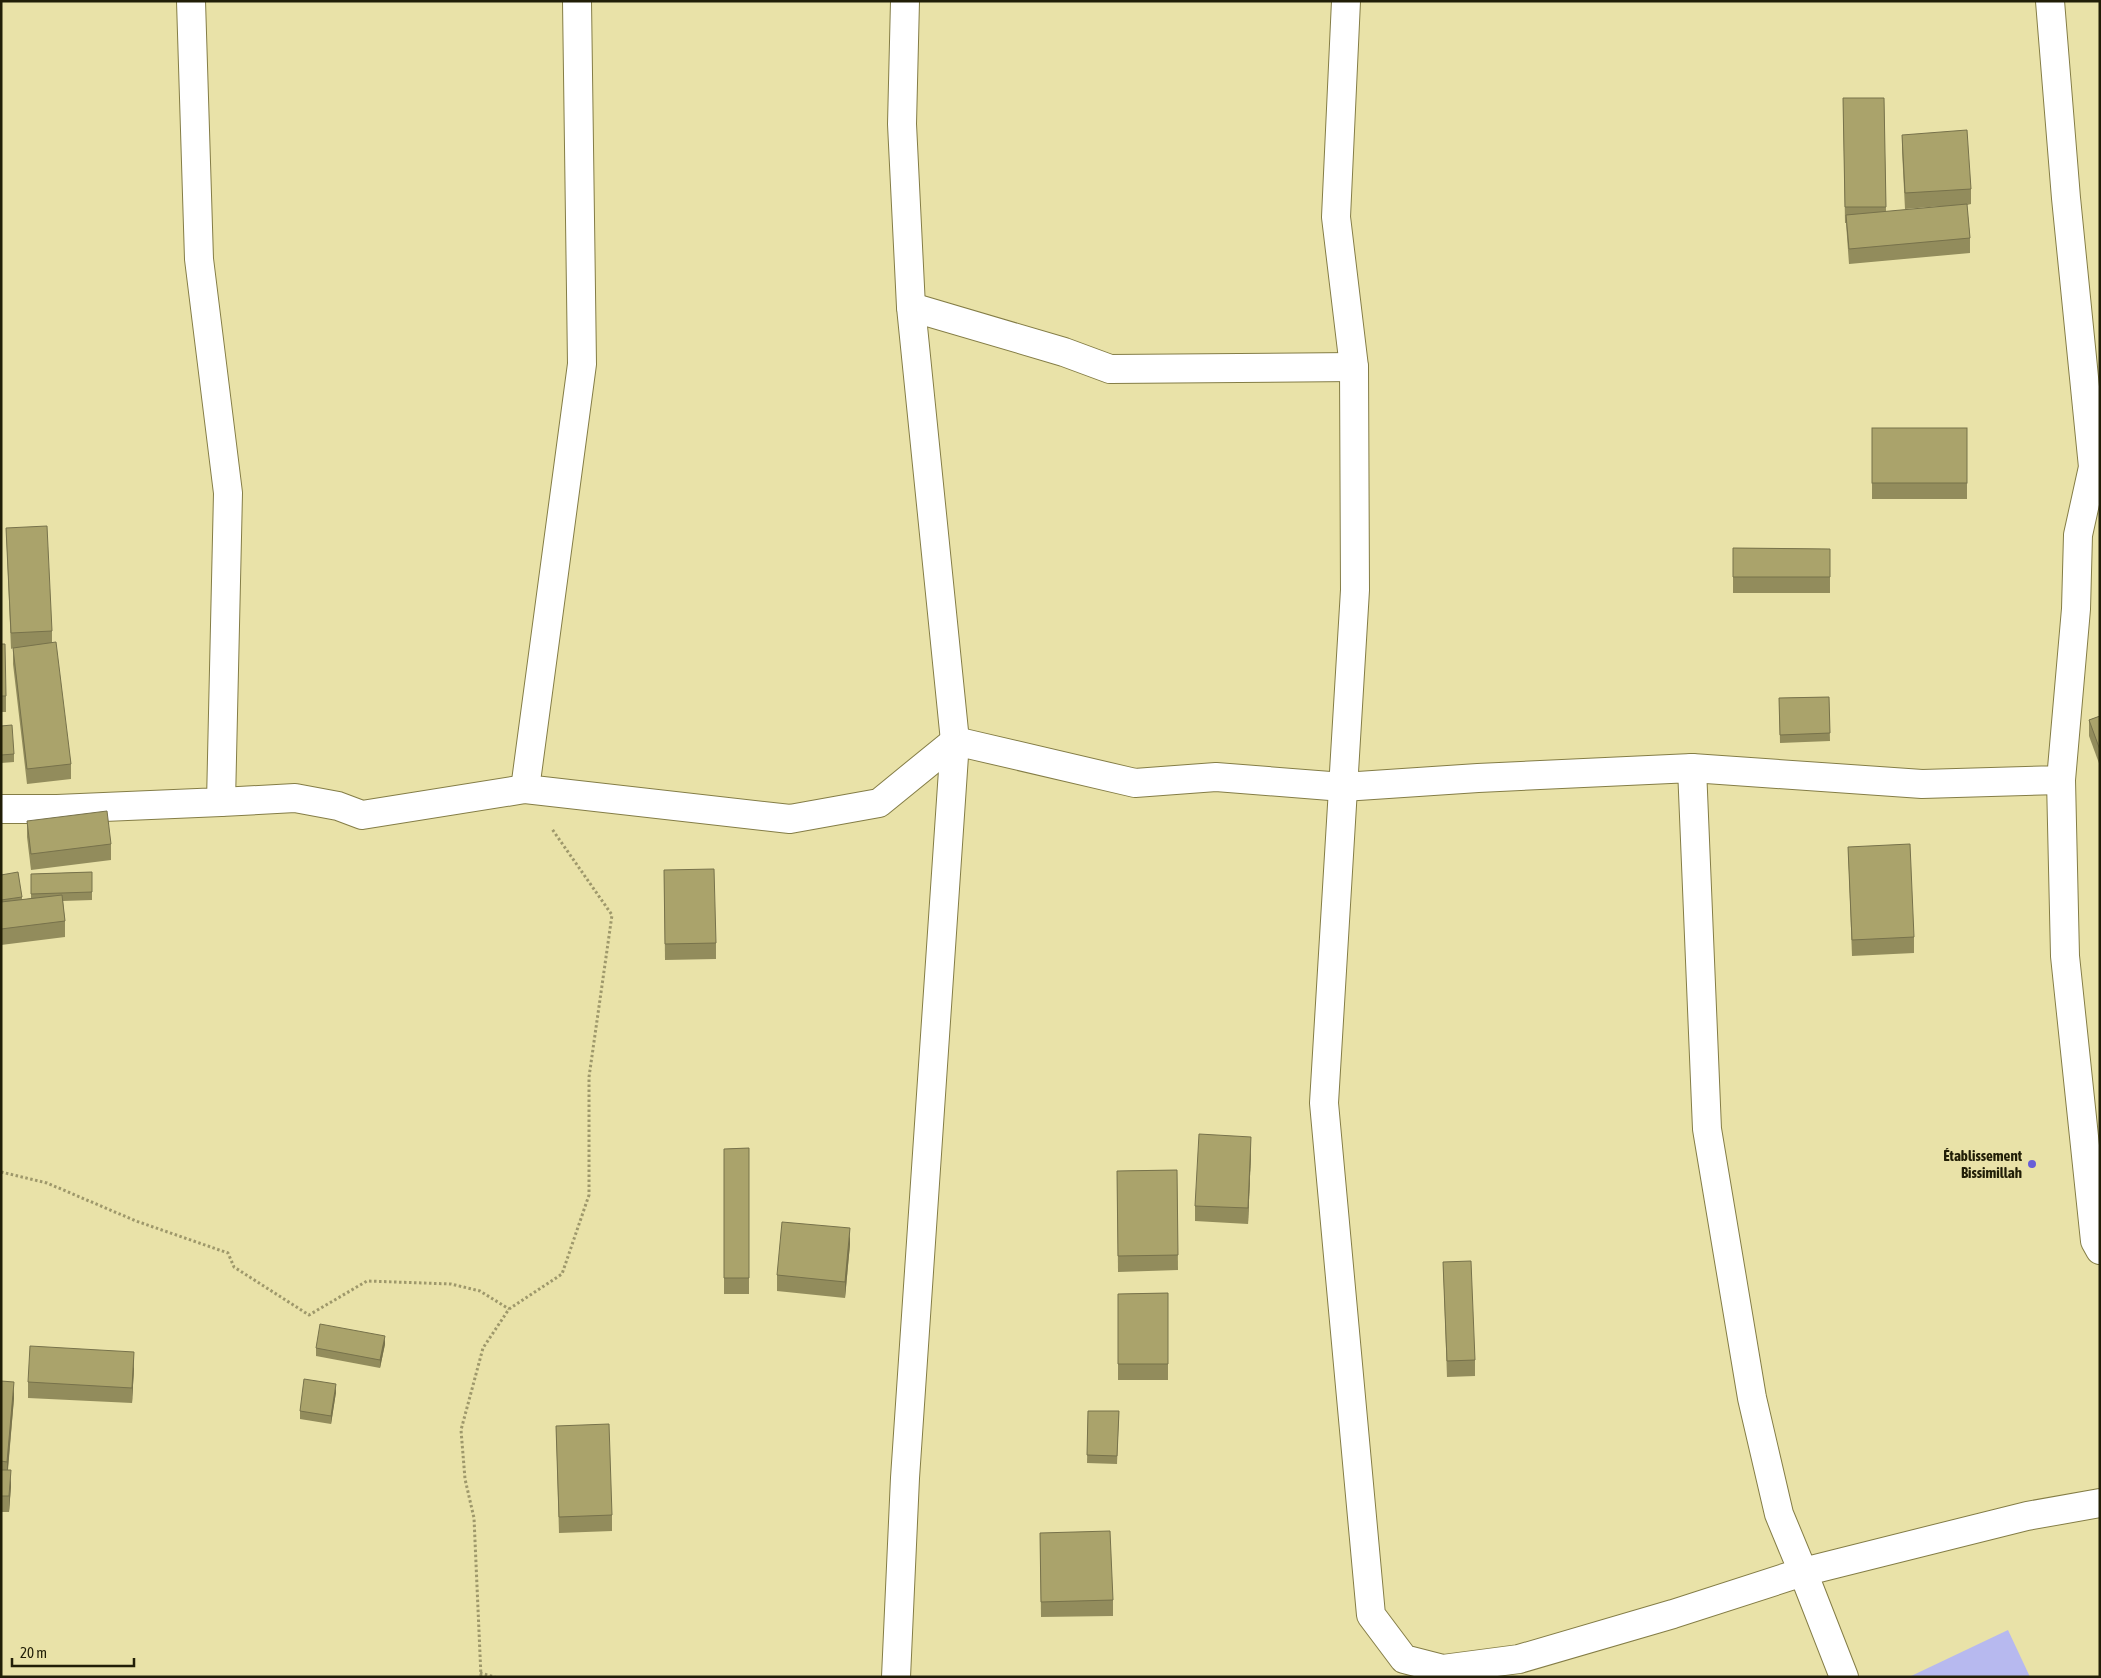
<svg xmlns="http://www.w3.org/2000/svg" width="2101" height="1678" font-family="'Asap Condensed',sans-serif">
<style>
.grass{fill:#b7b9ef}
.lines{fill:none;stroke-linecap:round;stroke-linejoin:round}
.minor-casing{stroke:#847d46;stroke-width:30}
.path{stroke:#9e986b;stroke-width:3;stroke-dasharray:2.5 2.5;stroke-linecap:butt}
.minor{stroke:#fff;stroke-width:28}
.wall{fill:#928c5c}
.shaded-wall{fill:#77724b}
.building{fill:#aaa36b;stroke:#77724b}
.poi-dot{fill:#685fd8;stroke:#e9e2a8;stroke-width:2}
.labels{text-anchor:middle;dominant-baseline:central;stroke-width:4.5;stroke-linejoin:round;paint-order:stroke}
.poi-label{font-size:15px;font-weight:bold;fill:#211e07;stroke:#e9e2a8;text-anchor:end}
</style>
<rect width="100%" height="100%" fill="#e9e2a8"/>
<polygon class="grass" points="2008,1630 2030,1677 1909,1677"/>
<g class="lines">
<g class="minor-casing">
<g id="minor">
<polyline points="577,1 582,364 525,789 790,819 879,803 955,741 1135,783 1216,777 1343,787 1478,778 1692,768 1707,1129 1752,1398 1779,1514 1803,1572 2027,1516 2100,1503"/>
<polyline points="1346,1 1336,217 1354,367 1355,590 1324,1103 1371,1615 1404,1659 1443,1669 1519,1659 1673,1614 1803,1572 1844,1677"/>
<polyline points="911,307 1064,352 1110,369 1354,367"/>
<polyline points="1692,768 1922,784 2061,780 2076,609 2078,535 2093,467 2066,198 2050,1"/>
<polyline points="2061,780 2065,956 2095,1241 2100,1250"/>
<polyline points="221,802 295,798 338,806 362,815 525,789"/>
<polyline points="1,809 57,809 221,802 228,493 199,259 191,1"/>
<polyline points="896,1677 905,1478 955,741 911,307 902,124 905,1"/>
</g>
</g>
<g class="path">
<polyline points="1,1172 47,1183 136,1221 228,1253 234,1267 309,1315 367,1281 451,1284 480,1291 509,1309"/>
<polyline points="480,1673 495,1677"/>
<polyline points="481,1677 474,1518 465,1479 461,1430 483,1348 509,1309 562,1274 589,1195 589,1077 612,915 552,829"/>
</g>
<use href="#minor" class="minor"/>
</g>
<g class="wall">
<polygon points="1843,98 1884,98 1886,212 1942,206 1905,209 1902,150 1902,135 1971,189 1971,204 1967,205 1970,238 1970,253 1849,264 1846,223 1845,223"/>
<rect x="1872" y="428" width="95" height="71"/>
<polygon points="6,528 52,631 52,643 71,764 71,779 27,784 13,664 13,648 11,649"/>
<polygon points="1733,548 1830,549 1830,593 1733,593"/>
<polygon points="1,617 1,644 6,696 6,712 1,712"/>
<polygon points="1829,697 1830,741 1780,743 1779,698"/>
<polygon points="2100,716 2100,766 2089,736 2089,720"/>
<polygon points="1,726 14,754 14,762 1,763"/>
<polygon points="27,821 111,844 111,860 31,870 27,837"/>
<polygon points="1848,847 1914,937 1914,953 1852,956"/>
<polygon points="664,870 716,943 716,959 665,960"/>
<polygon points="92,872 92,900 63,901 65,921 65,937 1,945 1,875 22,897 22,900 31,898 31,874"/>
<polygon points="749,1148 749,1294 724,1294 724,1149"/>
<polygon points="1251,1153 1248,1224 1195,1221 1195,1206"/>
<polygon points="1177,1170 1178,1270 1118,1272 1117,1171"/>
<polygon points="850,1244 845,1298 777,1291 777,1275"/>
<polygon points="1443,1262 1475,1360 1475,1376 1447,1377"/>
<polygon points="1168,1293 1168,1380 1118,1380 1118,1294"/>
<polygon points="385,1344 380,1368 316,1356 316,1348"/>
<polygon points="134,1368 132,1403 28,1398 28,1382"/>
<polygon points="1,1381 14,1398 8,1470 11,1486 9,1512 1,1512"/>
<polygon points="336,1392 331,1424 300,1419 300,1411"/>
<polygon points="1088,1411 1119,1411 1117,1464 1087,1463"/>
<polygon points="556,1426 612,1515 612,1531 559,1533"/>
<polygon points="1040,1533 1113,1600 1113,1616 1041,1617"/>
</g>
<g class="shaded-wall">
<polygon points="1251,1137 1251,1153 1248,1224 1248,1208"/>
<polygon points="850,1228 850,1244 845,1298 845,1282"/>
<polygon points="385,1336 385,1344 380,1368 380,1360"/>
<polygon points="134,1352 134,1368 132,1403 132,1388"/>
<polygon points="14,1382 14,1398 7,1478 7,1462"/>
<polygon points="336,1384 336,1392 331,1424 331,1416"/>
<polygon points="11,1470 11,1486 9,1512 9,1496"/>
</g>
<g class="building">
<polygon points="1843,98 1884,98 1886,207 1845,207"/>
<polygon points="1967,130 1971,189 1905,193 1902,135"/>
<polygon points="1967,204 1970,238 1849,249 1846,215"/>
<rect x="1872" y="428" width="95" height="55"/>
<polygon points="47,526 52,631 11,633 6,528"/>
<polygon points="1733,548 1830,549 1830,577 1733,577"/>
<polygon points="56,642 71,764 27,769 13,648"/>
<polygon points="1,644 5,644 6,696 1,696"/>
<polygon points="1829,697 1830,733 1780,735 1779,698"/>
<polygon points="2100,716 2100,750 2089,720"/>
<polygon points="12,725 14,754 1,755 1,726"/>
<polygon points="107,811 111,844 31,854 27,821"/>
<polygon points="1910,844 1914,937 1852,940 1848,847"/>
<polygon points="714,869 716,943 665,944 664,870"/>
<polygon points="18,872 22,897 1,900 1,875"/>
<polygon points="92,872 92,892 31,894 31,874"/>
<polygon points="62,895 65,921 1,929 1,902"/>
<polygon points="1199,1134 1251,1137 1248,1208 1195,1206"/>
<polygon points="749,1148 749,1278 724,1278 724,1149"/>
<polygon points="1177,1170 1178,1255 1118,1256 1117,1171"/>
<polygon points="782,1222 850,1228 845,1282 777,1275"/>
<polygon points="1471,1261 1475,1360 1447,1361 1443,1262"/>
<polygon points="1168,1293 1168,1364 1118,1364 1118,1294"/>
<polygon points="320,1324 385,1336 380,1360 316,1348"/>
<polygon points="30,1346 134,1352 132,1388 28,1382"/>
<polygon points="304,1379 336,1384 331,1416 300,1411"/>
<polygon points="1,1381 14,1382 7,1462 1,1461"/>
<polygon points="1088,1411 1119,1411 1117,1456 1087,1455"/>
<polygon points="609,1424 612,1515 559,1517 556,1426"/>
<polygon points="1,1470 11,1470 9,1496 1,1496"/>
<polygon points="1110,1531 1113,1600 1041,1602 1040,1533"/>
</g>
<circle class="poi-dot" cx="2032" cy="1164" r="5"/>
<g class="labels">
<g class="poi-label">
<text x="2022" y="1155">Établissement<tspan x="2022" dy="17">Bissimillah</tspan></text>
</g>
</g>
<rect width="2101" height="1678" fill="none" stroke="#211e07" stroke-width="5"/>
<path d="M12 1658v8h122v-8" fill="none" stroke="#211e07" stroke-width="2.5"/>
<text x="20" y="1658" font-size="15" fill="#211e07" stroke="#e9e2a8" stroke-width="4" paint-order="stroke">20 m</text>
</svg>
